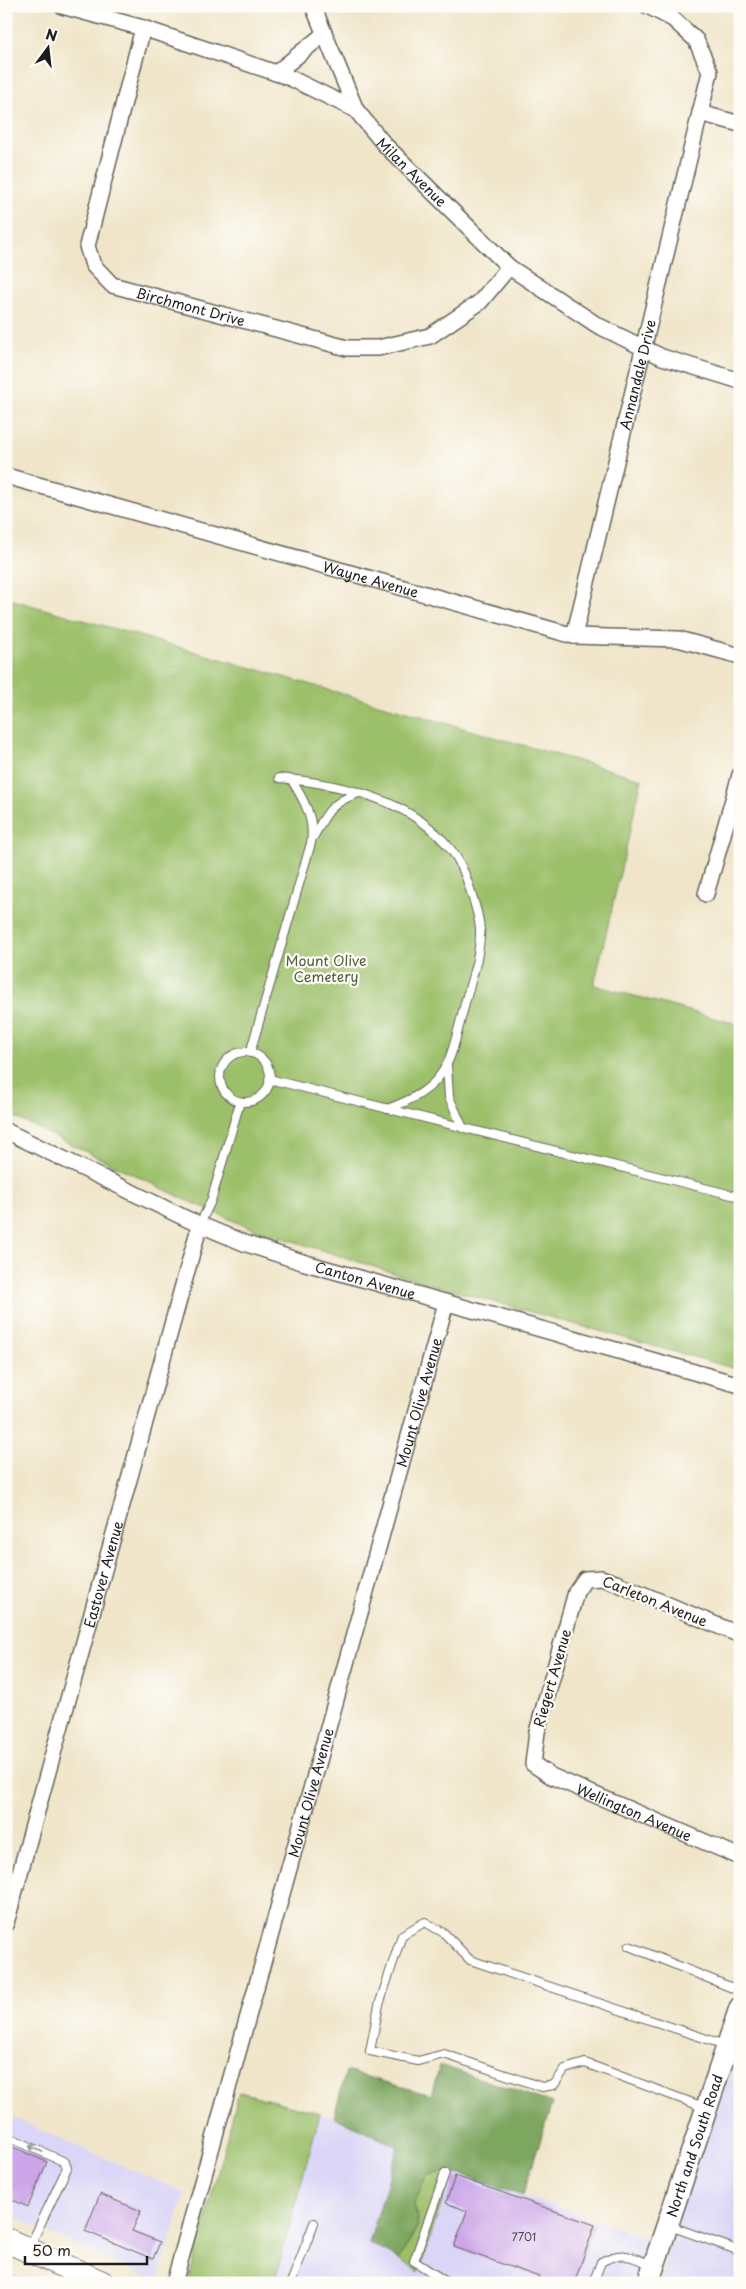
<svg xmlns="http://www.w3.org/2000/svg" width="746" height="2289" font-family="'Playpen Sans',sans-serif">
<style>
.built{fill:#dad6f7}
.green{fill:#9cc06a;stroke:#5c6e43}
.forest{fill:#7da65e;stroke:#4c613d}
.building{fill:#cca6e8}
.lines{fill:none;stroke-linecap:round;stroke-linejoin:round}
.lane-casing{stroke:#666259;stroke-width:10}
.street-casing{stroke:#666259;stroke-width:18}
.secondary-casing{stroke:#666259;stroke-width:24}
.primary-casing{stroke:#666259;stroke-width:26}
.lane{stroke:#fff;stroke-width:8}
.street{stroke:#fff;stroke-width:15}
.secondary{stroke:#fff;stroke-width:21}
.primary{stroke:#fff;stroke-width:24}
.oneway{stroke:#999}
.labels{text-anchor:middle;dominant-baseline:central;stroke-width:4.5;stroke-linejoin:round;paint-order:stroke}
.number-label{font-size:11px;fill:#483e4f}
.street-label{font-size:14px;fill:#1c1c1c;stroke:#fdfcf7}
.park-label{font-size:14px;fill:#4f5e3b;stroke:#fdfcf7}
</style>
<rect width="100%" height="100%" fill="#fdfcf7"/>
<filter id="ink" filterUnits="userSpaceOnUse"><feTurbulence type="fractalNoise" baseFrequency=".02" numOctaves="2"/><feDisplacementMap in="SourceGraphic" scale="10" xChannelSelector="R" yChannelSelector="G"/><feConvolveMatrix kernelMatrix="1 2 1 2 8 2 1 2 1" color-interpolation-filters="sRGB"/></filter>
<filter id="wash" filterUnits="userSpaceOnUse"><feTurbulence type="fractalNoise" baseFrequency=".0096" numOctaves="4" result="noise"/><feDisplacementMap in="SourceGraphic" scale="20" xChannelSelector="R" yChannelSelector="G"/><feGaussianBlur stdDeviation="1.12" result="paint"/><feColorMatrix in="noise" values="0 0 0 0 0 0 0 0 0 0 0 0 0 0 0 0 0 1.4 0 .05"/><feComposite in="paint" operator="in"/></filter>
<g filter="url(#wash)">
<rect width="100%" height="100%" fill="#f0e5c9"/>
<g class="built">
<polygon points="740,2046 740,2283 659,2283 682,2203"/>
<polygon points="320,2113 334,2117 398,2147 369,2243 419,2272 452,2171 650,2239 634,2283 274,2283"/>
<polygon points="6,2115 185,2193 157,2282 6,2213"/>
<polygon points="6,2270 35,2283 6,2283"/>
</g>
<g class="green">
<polygon points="6,598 642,779 594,985 740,1025 740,1370 412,1279 243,1225 182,1198 6,1113"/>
<polygon points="239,2092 320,2113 274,2283 188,2283"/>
<polygon points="452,2171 419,2272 399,2259 418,2226 414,2204 427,2175"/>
</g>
<polygon class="forest" points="440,2065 552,2103 523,2195 452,2171 427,2175 414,2204 418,2225 399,2259 369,2243 398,2147 334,2117 346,2071 431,2095"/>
<g id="blocks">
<g class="building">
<polygon points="6,2144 47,2162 28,2207 6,2197"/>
<polygon points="455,2176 595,2225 574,2283 538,2283 539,2277 454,2247 467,2211 446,2203"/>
<polygon points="100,2194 141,2211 132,2231 160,2242 153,2259 85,2231"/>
</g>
</g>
</g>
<g filter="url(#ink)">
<use href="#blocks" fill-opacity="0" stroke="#666259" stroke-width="1"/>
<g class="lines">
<g class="lane-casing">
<g id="lane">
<path d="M 279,778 C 340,784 413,799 452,851 C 461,862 466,876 470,889 C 474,902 479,915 480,929 C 481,955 470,983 464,1007 C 449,1065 448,1087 387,1109"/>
<path d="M 314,836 C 327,811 332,802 359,793"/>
<circle cx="245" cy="1077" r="25"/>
<path d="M 250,1053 L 311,843 C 315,819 304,800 291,779"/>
<polyline points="447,1066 449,1097 463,1128"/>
<polyline points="269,1079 740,1197"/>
<polyline points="200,1224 211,1201 240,1102"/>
<polyline points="629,1946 740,1991"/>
<polyline points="706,2108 585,2063 565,2069 554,2085 542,2087 444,2054 418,2061 370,2051 379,2005 402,1935 425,1922 444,1933 470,1960 740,2050"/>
<polyline points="6,2136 65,2162 67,2168 29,2248"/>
<polyline points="445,2173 414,2261 448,2283"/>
<polyline points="670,2226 740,2251"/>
<polyline points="291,2283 314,2223"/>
<polyline points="404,2283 405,2282"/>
<path d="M 593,2283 L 601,2262 C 624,2250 630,2257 653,2265"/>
</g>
</g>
<g class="street-casing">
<g id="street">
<path id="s1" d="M 62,6 L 143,28 L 288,77 L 356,110 L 384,144 L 509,267 L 597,325 L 662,357 L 740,381"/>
<polyline points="313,6 356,110"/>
<polyline points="648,6 673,19 696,40 710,72 700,113 740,124"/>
<path id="s2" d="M 143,28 L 87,246 L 93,265 L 112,285 L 347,348 L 378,348 L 430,336 L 480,302 L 509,267"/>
<polyline points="276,73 324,34"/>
<path id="s3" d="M 6,476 L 574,636 L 678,639 L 740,656"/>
<path id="s4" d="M 574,636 L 700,113"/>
<polyline points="706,894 740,775"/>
<path id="s5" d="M 6,1131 L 189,1220 L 244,1243 L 302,1262 L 740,1385"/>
<path id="s6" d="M 740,1635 L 616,1583 L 601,1578 L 585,1579 L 576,1592 L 537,1732 L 533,1764 L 551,1776 L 740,1857"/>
<path id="s7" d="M 6,1923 L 200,1224"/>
<path id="s8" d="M 174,2283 L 446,1303"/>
</g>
</g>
<g class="secondary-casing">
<g id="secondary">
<path id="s9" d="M 648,2283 L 740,2008"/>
</g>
</g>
<g class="primary-casing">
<polyline id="primary" points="6,2240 102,2283"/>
</g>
<use href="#lane" class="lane"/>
<use href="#street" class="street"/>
<use href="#secondary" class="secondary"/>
<use href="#primary" class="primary"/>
</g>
<defs><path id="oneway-shaft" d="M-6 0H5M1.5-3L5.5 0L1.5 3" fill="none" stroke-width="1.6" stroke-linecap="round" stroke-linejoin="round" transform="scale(1.25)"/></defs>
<use class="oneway" href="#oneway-shaft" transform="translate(36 2149) rotate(-156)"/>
</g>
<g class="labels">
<g class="number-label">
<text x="524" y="2236">7701</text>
</g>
<g class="street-label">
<text stroke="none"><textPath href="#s1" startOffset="396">Milan Avenue</textPath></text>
<text stroke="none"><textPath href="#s2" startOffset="354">Birchmont Drive</textPath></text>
<text stroke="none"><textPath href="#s4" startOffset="269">Annandale Drive</textPath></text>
<text stroke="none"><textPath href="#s3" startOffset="379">Wayne Avenue</textPath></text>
<text stroke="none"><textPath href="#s5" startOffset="390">Canton Avenue</textPath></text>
<text stroke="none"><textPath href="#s8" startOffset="914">Mount Olive Avenue</textPath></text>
<text stroke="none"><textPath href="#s7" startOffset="362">Eastover Avenue</textPath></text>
<text transform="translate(655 1601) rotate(22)">Carleton Avenue</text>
<text transform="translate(552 1678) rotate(-74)">Riegert Avenue</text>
<text stroke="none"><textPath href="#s8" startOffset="509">Mount Olive Avenue</textPath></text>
<text stroke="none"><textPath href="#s6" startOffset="472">Wellington Avenue</textPath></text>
<text stroke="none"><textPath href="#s9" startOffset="145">North and South Road</textPath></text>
</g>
<g class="park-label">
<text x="326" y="960">Mount Olive<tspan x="326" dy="16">Cemetery</tspan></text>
</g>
</g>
<rect width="746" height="2289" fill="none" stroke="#fdfcf7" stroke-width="25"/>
<g transform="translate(48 48) rotate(15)" stroke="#fdfcf7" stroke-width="4" paint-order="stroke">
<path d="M0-4L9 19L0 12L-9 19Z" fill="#1c1c1c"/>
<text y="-8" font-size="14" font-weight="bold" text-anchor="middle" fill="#1c1c1c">N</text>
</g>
<path d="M25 2256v8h122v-8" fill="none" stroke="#1c1c1c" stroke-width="2.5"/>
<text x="32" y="2256" font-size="15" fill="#1c1c1c" stroke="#fdfcf7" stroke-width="4" paint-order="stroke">50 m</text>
</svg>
